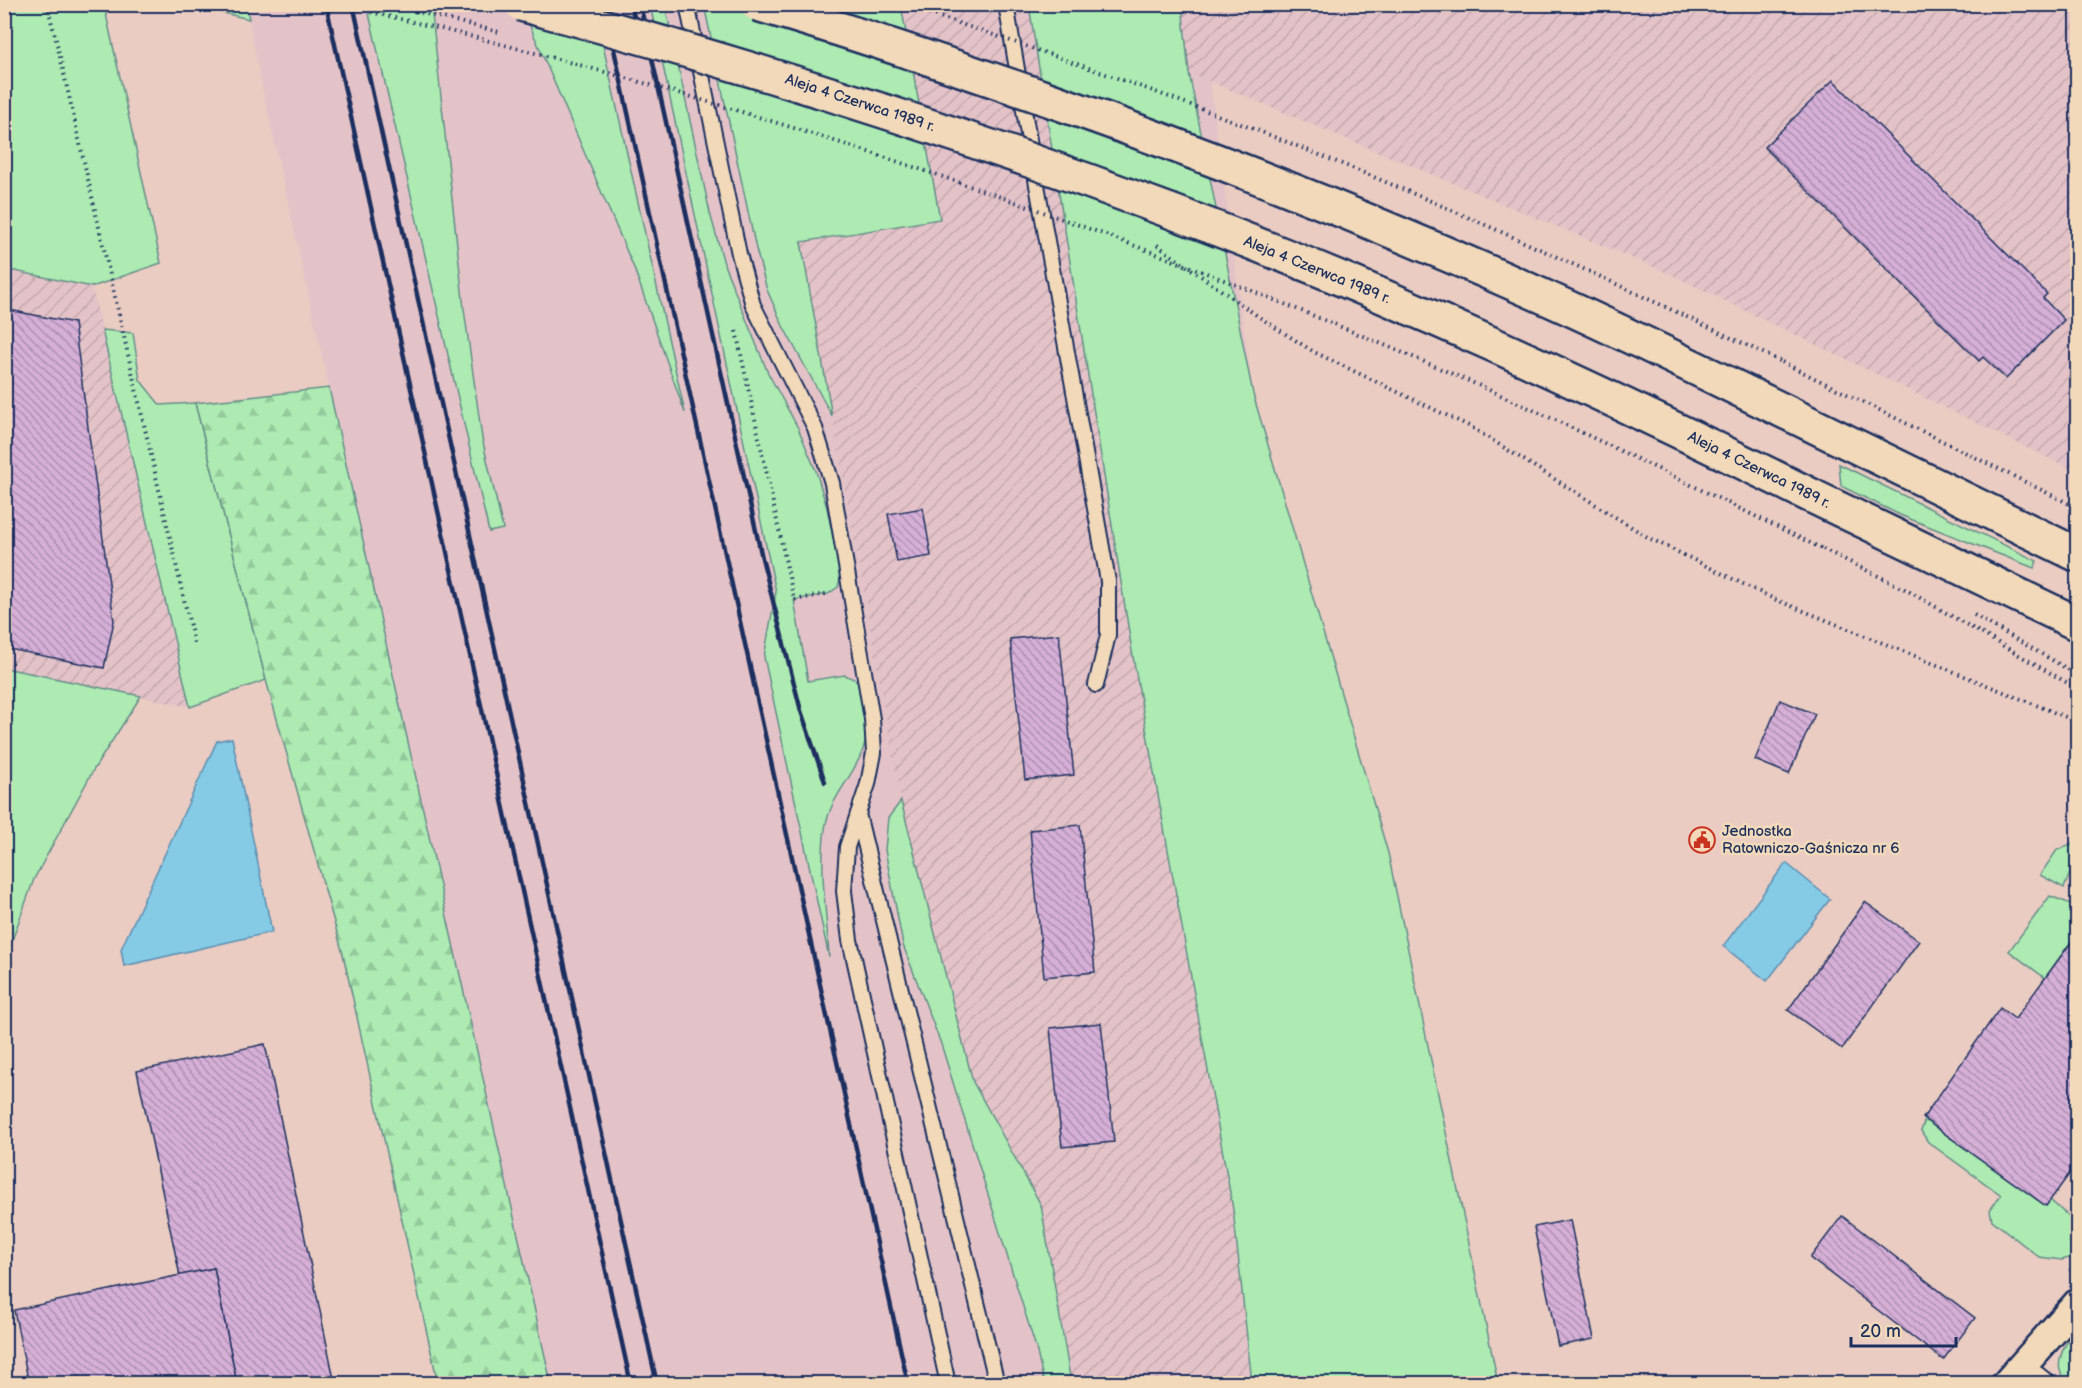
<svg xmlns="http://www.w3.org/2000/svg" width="2082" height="1388" font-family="'Balsamiq Sans',sans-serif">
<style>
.built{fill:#e4c3c8}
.industrial{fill:url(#industrial-furrows)}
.green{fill:#adebb2;stroke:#648d88;stroke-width:1.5}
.forest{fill:url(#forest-firs);stroke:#648d88;stroke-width:1.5}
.water{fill:#85cbe6;stroke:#5b8db0;stroke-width:1.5}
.building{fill:url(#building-back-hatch);stroke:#1b2f5e;stroke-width:1.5}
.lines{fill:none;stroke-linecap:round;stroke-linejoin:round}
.lane-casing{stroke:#1b2f5e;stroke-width:18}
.street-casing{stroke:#1b2f5e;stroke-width:33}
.secondary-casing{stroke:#1b2f5e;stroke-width:38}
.path{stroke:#1b2f5e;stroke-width:4;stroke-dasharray:1.5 4.5;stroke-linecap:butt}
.lane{stroke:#f2d9b9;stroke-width:14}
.street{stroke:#f2d9b9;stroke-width:28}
.secondary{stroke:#f2d9b9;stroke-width:33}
.rail{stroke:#1b2f5e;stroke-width:4.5}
.secondary-bridge-casing{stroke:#1b2f5e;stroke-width:38;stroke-linecap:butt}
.path-bridge{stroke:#1b2f5e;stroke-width:4;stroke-dasharray:1.5 4.5;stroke-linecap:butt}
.secondary-bridge{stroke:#f2d9b9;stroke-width:33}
.labels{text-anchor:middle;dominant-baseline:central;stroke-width:5;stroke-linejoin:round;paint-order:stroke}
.street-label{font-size:15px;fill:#1b2f5e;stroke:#f2d9b9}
.poi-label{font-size:15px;fill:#1b2f5e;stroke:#f2d9b9;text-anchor:start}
</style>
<defs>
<pattern id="industrial-furrows" width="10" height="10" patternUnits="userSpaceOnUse" patternTransform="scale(1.5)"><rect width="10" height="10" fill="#e4c3c8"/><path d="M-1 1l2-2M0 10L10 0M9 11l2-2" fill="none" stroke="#c3a8ae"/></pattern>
<pattern id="forest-firs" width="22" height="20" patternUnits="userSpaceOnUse" patternTransform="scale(1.5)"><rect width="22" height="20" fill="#adebb2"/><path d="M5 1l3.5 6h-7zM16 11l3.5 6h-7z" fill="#94ca9c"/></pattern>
<pattern id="building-back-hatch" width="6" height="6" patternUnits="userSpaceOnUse" patternTransform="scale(1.5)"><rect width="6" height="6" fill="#d6afd7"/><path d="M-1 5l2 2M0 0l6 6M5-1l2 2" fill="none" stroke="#ad8fb2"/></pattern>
</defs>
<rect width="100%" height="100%" fill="#eaccc2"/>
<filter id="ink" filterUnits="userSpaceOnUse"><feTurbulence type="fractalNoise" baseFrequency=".0167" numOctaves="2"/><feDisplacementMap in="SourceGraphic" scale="12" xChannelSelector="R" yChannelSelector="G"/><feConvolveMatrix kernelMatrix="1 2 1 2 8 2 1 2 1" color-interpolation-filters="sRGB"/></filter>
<g filter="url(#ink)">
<polygon class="built" points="246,5 1199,5 1253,394 1264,938 1316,1383 551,1383 259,73"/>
<g class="industrial">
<polygon points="901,5 1029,5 1132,651 1233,1209 1252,1383 1071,1383 1041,1205 973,1082 901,801 801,242 940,219"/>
<polygon points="1182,5 2077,5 2077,472 1668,273 1189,73"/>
<polygon points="5,269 92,287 190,707 5,668"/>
</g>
<g class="green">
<polygon points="4,5 104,5 161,263 92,287 5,269"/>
<polygon points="189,5 246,5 249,19"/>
<polygon points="367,5 431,5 464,309 482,438 503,529 489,532"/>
<polygon points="521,5 594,5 685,413 634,268"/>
<path d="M 650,5 L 665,5 L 710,213 L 725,267 L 768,373 L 798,428 L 816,471 L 827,508 L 841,574 L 838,587 L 828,594 L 794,600 L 808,681 L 845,675 L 856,680 C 862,689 863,700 865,710 C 876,764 832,783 825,829 C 819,870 827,916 829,957 L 764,657 L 776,592 Z"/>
<polygon points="704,5 901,5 940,219 801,242 832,416 783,326 767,290 756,249"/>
<polygon points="1029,5 1182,5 1189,73 1253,394 1388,853 1498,1383 1252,1383 1233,1209 1132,651"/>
<polygon points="102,330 133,333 140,380 160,405 195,403 266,680 190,707"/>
<polygon points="1839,464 2037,561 2034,568 1900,515 1841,486"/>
<polygon points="5,668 141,696 94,769 34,879 5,960"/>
<polygon points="901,801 973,1082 1041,1205 1071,1383 1044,1383 1036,1348 941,1044 903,945 885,850 888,818"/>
<polygon points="2075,842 2077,843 2077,856 2064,888 2040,875 2057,850"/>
<polygon points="2050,896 2076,906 2070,922 2077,927 2077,933 2045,978 2009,951"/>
<polygon points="1925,1120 2046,1206 2050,1200 2077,1224 2077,1251 2072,1257 2062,1260 2039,1257 1992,1220 1990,1210 2001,1195 1928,1142 1921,1131"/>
<path d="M 2077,1331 L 2077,1383 C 2047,1380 2061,1343 2077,1331 Z"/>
</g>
<polygon class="forest" points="329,388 551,1383 438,1383 343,954 266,680 195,403"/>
<g class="water">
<polygon points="232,738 272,932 124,966 121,949 217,741"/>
<polygon points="1786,863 1830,899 1767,981 1723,946"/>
</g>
<g class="building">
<polygon points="1833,80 2047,294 2043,298 2064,320 2006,379 1983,357 1979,361 1764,147"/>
<polygon points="4,309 74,323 114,621 104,668 4,648"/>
<polygon points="923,508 931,556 897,562 888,514"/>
<polygon points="1059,634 1074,775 1025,780 1010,639"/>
<polygon points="1780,700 1815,714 1789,774 1755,760"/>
<polygon points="1080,825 1095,972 1044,977 1030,830"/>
<polygon points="1865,902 1919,941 1842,1049 1788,1010"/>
<polygon points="2078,903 2078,927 2070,922"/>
<polygon points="2078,933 2078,1162 2046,1206 1923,1118 2000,1008 2015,1019"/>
<polygon points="1101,1023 1114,1142 1062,1147 1050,1028"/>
<polygon points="265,1044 335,1384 237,1384 214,1268 180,1276 137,1071"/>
<polygon points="1842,1216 1975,1318 1943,1360 1810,1258"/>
<polygon points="1570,1220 1594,1339 1558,1346 1534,1227"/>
<polygon points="214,1268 237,1384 29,1384 14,1310"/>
<polygon points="28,1377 29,1384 4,1384 4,1381"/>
</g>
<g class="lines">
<g class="lane-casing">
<g id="lane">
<polyline points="687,4 739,254 753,305 815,428 832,483 872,719 874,753 868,784 847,847 844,891 850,940 948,1384"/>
<polyline points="1006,4 1030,146 1108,581 1108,635 1096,685"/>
<polyline points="858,814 997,1384"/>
<polyline points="2023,1362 2050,1384"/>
</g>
</g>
<g class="street-casing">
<polyline id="street" points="2006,1384 2078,1303"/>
</g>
<g class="secondary-casing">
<g id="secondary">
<polyline points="1794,416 2078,555"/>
<polyline points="1812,496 2078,624"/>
</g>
</g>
<g class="path">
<polyline points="47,4 58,48 194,643"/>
<polyline points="1157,245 1259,317 1314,352 1471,427 1649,538 1774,599 2078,722"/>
<polyline points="736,331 794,600 826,594"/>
<polyline points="1782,362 2078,508"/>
<polyline points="1823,549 1903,588 2078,689"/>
<polyline points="1974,615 2078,675"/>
<polyline points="2070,1271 2078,1262"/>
</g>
<use href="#lane" class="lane"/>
<use href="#street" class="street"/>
<use href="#secondary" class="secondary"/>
<g class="rail">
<polyline points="326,4 631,1384"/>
<polyline points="353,4 657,1384"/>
<polyline points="604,4 908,1384"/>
<polyline points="630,4 637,25"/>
<polyline points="640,4 762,558 801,711 825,782"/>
</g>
<g class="secondary-bridge-casing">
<g id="secondary-bridge">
<path d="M 521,4 C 741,63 957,131 1170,211 C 1390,293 1602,392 1812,496"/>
<path d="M 757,4 C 854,32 950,65 1045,98 C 1210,156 1372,220 1531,291 C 1620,330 1707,374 1794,416"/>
</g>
</g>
<g class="path-bridge">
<path d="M 336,4 C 715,90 1084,216 1441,369 C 1570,424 1696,488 1823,549"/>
<polyline points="386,4 499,32"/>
<path d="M 901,4 C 1034,48 1167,94 1297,146 C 1462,211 1622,286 1782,362"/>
</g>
<use href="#secondary-bridge" class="secondary-bridge"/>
</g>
</g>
<defs>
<g id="civic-ring" transform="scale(1.35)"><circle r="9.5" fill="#f2d9b9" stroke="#c8321e" stroke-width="1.5"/><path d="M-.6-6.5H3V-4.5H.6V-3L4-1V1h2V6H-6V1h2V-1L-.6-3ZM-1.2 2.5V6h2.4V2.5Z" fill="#c8321e"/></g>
</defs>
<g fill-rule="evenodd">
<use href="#civic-ring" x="1702" y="840"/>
</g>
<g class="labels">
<g class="street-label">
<text transform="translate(860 103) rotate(18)">Aleja 4 Czerwca 1989 r.</text>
<text transform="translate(1317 270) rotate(22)">Aleja 4 Czerwca 1989 r.</text>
<text transform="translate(1759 470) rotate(26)">Aleja 4 Czerwca 1989 r.</text>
</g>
<g class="poi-label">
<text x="1722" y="831">Jednostka<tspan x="1722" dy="17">Ratowniczo-Gaśnicza nr 6</tspan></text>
</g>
</g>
<rect width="2082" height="1388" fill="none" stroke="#f2d9b9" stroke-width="24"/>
<rect x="12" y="12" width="2058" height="1364" fill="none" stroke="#1b2f5e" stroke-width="2" filter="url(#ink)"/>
<path d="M1851 1337v9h105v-9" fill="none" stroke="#1b2f5e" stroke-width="3"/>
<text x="1860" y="1337" font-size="18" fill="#1b2f5e" stroke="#f2d9b9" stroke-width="4.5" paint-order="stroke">20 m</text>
</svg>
